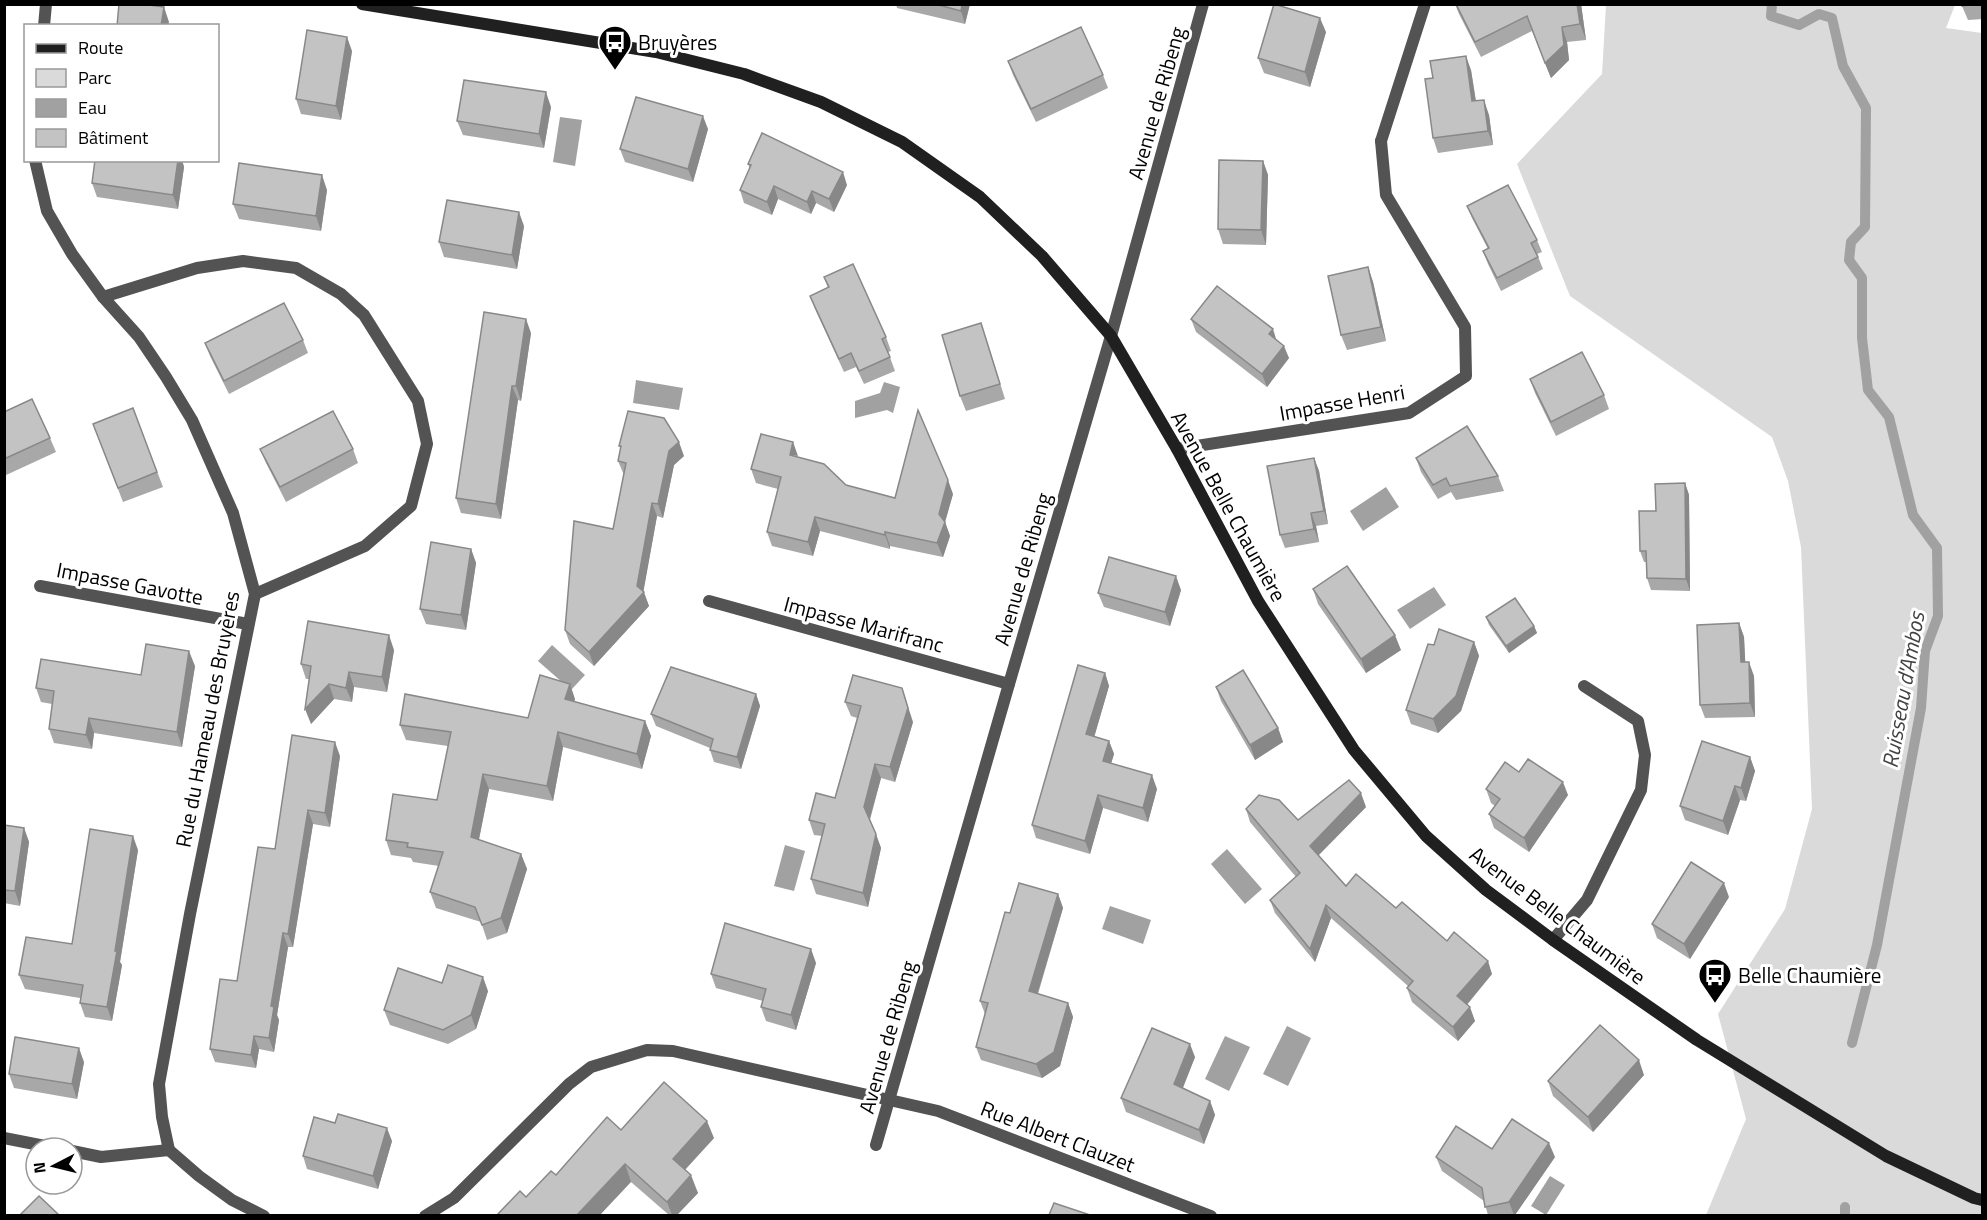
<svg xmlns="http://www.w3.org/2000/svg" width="1987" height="1220" font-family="'Titillium Web',sans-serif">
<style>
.green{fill:#dadada}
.water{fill:#a1a1a1}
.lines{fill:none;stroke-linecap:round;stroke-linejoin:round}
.stream{stroke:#a1a1a1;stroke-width:10}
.lane{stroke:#535353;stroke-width:12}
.street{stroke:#535353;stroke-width:12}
.secondary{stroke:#202020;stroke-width:12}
.wall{fill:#a8a8a8}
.shaded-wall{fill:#888}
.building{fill:#c3c3c3;stroke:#888;stroke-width:1.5}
.labels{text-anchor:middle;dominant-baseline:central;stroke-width:6;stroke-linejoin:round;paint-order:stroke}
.poi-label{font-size:21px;fill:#000;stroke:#fff;text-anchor:start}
.street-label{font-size:21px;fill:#000;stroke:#fff}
.water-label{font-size:22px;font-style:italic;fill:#424242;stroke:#fff}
</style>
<rect width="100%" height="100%" fill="#fff"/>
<polygon class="green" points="1606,5 1955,5 1946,28 1982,33 1982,1215 1706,1215 1746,1119 1718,1014 1785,909 1812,809 1801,547 1788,481 1772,437 1570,296 1517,164 1602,74"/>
<g class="water">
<polygon points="560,117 582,120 575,166 553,162"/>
<polygon points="636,380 683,388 679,410 633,403"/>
<polygon points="884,382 900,387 893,413 887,410 855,418 855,401 880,393"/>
<polygon points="1386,487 1399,507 1363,531 1350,511"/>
<polygon points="1434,587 1446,605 1410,629 1397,610"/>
<polygon points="552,645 585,675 571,690 538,661"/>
<polygon points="785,845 805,851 794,891 774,886"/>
<polygon points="1227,849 1262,889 1245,904 1211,864"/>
<polygon points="1110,906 1151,920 1143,944 1102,929"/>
<polygon points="1287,1026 1311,1038 1288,1086 1263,1074"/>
<polygon points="1225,1036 1250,1047 1229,1091 1205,1079"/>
<polygon points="1550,1176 1565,1185 1546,1215 1531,1206"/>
</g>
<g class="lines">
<g class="stream">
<polyline points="1772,4 1771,16 1799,25 1819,14 1832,18 1843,66 1866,108 1865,227 1851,242 1849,260 1862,278 1862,338 1868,390 1889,417 1913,515 1937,548 1938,616 1925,651 1921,708 1877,945 1852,1043"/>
<polyline points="1845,1207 1845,1216"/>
</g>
<polyline class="lane" points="1381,141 1425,4"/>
<g class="street">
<polyline points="44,26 46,4"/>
<polyline points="35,160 47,211 72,254 103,297 139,337 166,377 192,420 233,513 255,594 190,914 159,1084 162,1117 169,1150 199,1176 232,1200 264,1216"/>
<polyline points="103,297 197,268 243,261 296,268 341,294 364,315 418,401 427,444 411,506 365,546 255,594"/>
<polyline points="1177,449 1409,413 1466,376 1465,327 1386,195 1381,141"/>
<polyline points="40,586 248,624"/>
<polyline points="709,601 1009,684"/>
<polyline points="1553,940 1587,900 1641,790 1645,755 1638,721 1584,686"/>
<polyline points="4,1138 55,1148"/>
<polyline points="876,1145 1009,684 1111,336 1203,4"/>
<polyline points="72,1151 101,1157 169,1150"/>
<polyline points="425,1216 454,1198 569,1084 591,1067 647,1050 673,1051 938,1111 1211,1216"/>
</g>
<polyline class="secondary" points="362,4 656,52 744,74 821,102 902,142 980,197 1042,256 1111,336 1177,449 1258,601 1354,750 1426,836 1486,890 1553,940 1697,1040 1886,1156 1974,1198 1982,1200"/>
</g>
<g class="wall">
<polygon points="896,4 970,4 965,24 897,8"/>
<polygon points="1455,4 1581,4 1586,40 1567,42 1569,60 1551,78 1532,31 1481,57 1459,14"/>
<polygon points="1983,4 1983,19 1968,20 1962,6"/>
<polygon points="1326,32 1310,87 1264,73 1258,58"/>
<polygon points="352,51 341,120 301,114 296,99"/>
<polygon points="1008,61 1103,75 1108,88 1036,122 1013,75"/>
<polygon points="1471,70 1476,101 1489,115 1493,145 1438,153 1433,138 1433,78"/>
<polygon points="551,107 544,148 463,135 457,121"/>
<polygon points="708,129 693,182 625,162 620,149"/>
<polygon points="95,160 182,160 184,167 178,209 97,197 92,183"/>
<polygon points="1263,161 1268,175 1266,245 1223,244 1218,229"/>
<polygon points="748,164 847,185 834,212 816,203 811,214 778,199 772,215 744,203 740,190 750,169"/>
<polygon points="327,190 321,231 239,219 233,204"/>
<polygon points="1467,206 1537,240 1542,252 1537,254 1543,269 1501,291 1488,264 1483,251 1488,249 1472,218"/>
<polygon points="524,226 517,269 444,257 439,242"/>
<polygon points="1368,267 1373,282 1386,341 1347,350 1341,335"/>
<polygon points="824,277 886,337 891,351 888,352 895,371 864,384 856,367 844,372 815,309 810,296 828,288"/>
<polygon points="1191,319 1277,340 1289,358 1267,387 1196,332"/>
<polygon points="531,333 521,401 518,400 501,519 461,513 456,498"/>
<polygon points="986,338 1005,399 966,411 960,396"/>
<polygon points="303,340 308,353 229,394 210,356 205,343"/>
<polygon points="1530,379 1604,395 1609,409 1556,436 1535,393"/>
<polygon points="133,408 163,487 123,502 93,424"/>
<polygon points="4,412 50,438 56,452 4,476"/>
<polygon points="619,446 684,456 674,465 663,518 657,516 643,592 649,606 594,666 570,644 565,630 613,529 624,475 618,461 621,449"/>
<polygon points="260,449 353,449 358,463 286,502 266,463"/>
<polygon points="798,457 846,485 895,498 953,494 945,522 950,536 943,557 890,546 890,549 820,531 813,556 772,546 767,532 778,489 756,483 751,469"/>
<polygon points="1314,458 1319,471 1328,524 1316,526 1319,542 1285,548 1280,535"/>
<polygon points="1416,458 1498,476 1504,491 1456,500 1451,492 1438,499 1421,472"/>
<polygon points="1685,483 1689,495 1690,591 1651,590 1647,578 1646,562 1644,562 1640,551 1656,511"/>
<polygon points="471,549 476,563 466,630 426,624 420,609"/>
<polygon points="1313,589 1401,650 1366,673 1318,604"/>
<polygon points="1181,590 1170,626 1104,607 1098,593"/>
<polygon points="1486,617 1534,626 1537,633 1509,653 1489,625"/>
<polygon points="1739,623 1744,637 1745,662 1754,676 1755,717 1705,718 1700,705"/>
<polygon points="1474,642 1479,656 1461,711 1438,733 1411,724 1406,710 1434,645"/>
<polygon points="394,650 387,692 354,687 352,702 334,699 311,724 309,679 306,679 301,664"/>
<polygon points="195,666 182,747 94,733 92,749 54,743 49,729 52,704 41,702 36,688 141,675"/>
<polygon points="1105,673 1109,686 1094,737 1109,741 1114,754 1111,763 1157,789 1148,822 1103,808 1090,854 1036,838 1032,825"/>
<polygon points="1216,687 1278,728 1283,742 1255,760 1221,701"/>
<polygon points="756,694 760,706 741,769 714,762 710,750 710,748 656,726 651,714"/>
<polygon points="575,699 574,702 645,721 651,736 642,769 563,747 553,801 489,789 479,840 521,854 527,869 507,933 487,940 481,922 436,908 430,892 439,866 413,862 411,858 391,855 386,840 437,800 448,746 406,740 400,725 528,718"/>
<polygon points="845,702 913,722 895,782 881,778 870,820 881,848 868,907 816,894 811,879 822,836 814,835 809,820 835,798 857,718 851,716"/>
<polygon points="340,756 330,827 313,824 293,947 288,947 277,1015 279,1020 274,1052 259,1049 256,1068 215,1062 210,1049 237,981 275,849"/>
<polygon points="1750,757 1755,771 1746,801 1740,800 1728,835 1685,820 1680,806"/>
<polygon points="1519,772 1568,795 1529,852 1494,828 1489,814 1495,806 1491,803 1486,789"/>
<polygon points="1366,807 1318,855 1346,886 1396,908 1447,941 1492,974 1467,1005 1475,1021 1458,1041 1412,1002 1407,988 1408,986 1331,918 1315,962 1275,913 1270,900 1296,877 1250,822 1246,809 1298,820"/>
<polygon points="4,825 24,828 29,842 20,906 4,903"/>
<polygon points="138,850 120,962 122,965 112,1021 85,1017 80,1003 80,998 25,989 19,975 72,944"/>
<polygon points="1058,894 1063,908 1038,994 1068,1003 1073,1017 1060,1066 1042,1078 981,1060 976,1047 985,1014 980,1001 1010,913"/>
<polygon points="1729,897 1690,959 1657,938 1652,924"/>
<polygon points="816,963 796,1030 766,1021 761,1007 763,1001 716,988 711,974"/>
<polygon points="488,991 476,1029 448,1044 390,1025 384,1010"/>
<polygon points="1195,1057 1183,1088 1210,1101 1215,1115 1204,1144 1126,1112 1121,1098"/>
<polygon points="84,1062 77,1099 14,1088 9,1074"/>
<polygon points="1644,1075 1593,1132 1553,1096 1548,1081"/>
<polygon points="621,1130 714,1138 685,1170 698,1193 677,1215 669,1215 631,1182 556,1175"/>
<polygon points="392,1141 378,1189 307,1169 303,1156"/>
<polygon points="1436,1157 1555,1157 1515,1215 1488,1215 1484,1201 1442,1171"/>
</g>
<g class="shaded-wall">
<polygon points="962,4 970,4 965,24 961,11"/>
<polygon points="1577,4 1581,4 1586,40 1580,24"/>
<polygon points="164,7 169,22 168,26 161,26"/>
<polygon points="1320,18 1326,32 1310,87 1305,72"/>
<polygon points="1562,27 1567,42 1569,60 1551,78 1545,63"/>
<polygon points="347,37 352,51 341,120 336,106"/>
<polygon points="1466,56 1471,70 1478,116 1472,101"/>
<polygon points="546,92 551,107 544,148 539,134"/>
<polygon points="1484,100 1489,115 1493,145 1488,131"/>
<polygon points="703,116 708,129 693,182 688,169"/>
<polygon points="178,160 182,160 184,167 178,209 173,195"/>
<polygon points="1263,161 1268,175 1266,245 1261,230"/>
<polygon points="843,172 847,185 834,212 829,199"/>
<polygon points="322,175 327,190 321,231 316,216"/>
<polygon points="774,186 778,199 772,215 767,202"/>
<polygon points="812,191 816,203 811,214 807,202"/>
<polygon points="519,212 524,226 517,269 512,255"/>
<polygon points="1368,267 1373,282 1386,341 1381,327"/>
<polygon points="526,319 531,333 521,401 516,386"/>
<polygon points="1273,329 1277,342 1269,334"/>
<polygon points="1284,346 1289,358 1267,387 1262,374"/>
<polygon points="512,386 518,400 501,519 496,504"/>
<polygon points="679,442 684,456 674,465 663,518 658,504 669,451"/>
<polygon points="793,442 798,456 790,455"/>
<polygon points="1314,458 1319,471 1328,524 1324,511"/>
<polygon points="948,480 953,494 945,522 950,536 943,557 937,543 939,514"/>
<polygon points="1685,483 1689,495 1690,591 1686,579"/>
<polygon points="652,503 657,516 643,594 644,592 649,606 594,666 589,652 637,586"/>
<polygon points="1311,513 1316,526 1319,542 1314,529"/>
<polygon points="815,517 820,531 813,556 808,542"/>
<polygon points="885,532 890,546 890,549 885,535"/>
<polygon points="471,549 476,563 466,630 461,615"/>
<polygon points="1176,576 1181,590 1170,626 1165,612"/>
<polygon points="1739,623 1744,637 1746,676 1741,662"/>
<polygon points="1534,626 1537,633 1509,653 1506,646"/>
<polygon points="389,635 394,650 387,692 382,677"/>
<polygon points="1395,635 1401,650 1366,673 1361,659"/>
<polygon points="1474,642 1479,656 1461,711 1438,733 1433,719"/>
<polygon points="189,651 195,666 182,747 177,732"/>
<polygon points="1749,662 1754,676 1755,717 1750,703"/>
<polygon points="349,672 354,687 352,702 346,688"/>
<polygon points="1105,673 1109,686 1091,748 1086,734"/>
<polygon points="329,684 334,699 311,724 305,709"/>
<polygon points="570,684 575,699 570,714 565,699"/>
<polygon points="902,688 913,722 895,782 890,767"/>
<polygon points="756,694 760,706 741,769 737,757"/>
<polygon points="89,718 94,733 92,749 86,735"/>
<polygon points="645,721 651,736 642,769 637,754"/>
<polygon points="1278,728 1283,742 1255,760 1250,745"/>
<polygon points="558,732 563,747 553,801 547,786"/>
<polygon points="1109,741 1114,754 1108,774 1103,761"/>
<polygon points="335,742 340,756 330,827 325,813"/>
<polygon points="1750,757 1755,771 1746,801 1741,788"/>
<polygon points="875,764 881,778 869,821 864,807"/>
<polygon points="483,774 489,789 476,853 471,837"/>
<polygon points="1152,775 1157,789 1148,822 1143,808"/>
<polygon points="1563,782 1568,795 1529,852 1524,838"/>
<polygon points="1735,786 1740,800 1728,835 1723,821"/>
<polygon points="1361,793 1366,807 1315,859 1310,846"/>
<polygon points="1098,795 1103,808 1090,854 1085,841"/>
<polygon points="308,810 313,824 293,947 288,934"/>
<polygon points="24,828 29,842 20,906 15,891"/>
<polygon points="876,834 881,848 868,907 863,893"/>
<polygon points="133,836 138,850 120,962 122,965 112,1021 107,1007 115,951"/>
<polygon points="521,854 527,869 507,933 501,918"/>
<polygon points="1724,883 1729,897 1690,959 1684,944"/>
<polygon points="1058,894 1063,908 1034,1005 1029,991"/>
<polygon points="1326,905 1331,918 1315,962 1310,949"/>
<polygon points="283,933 288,947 277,1015 279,1020 274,1052 269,1038 271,1006"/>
<polygon points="811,949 816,963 796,1030 791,1015"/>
<polygon points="1488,961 1492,974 1462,1010 1457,996"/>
<polygon points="483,977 488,991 476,1029 471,1015"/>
<polygon points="1068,1003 1073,1017 1060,1066 1042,1078 1036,1064"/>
<polygon points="1470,1007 1475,1021 1458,1041 1453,1027"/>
<polygon points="254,1036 259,1049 256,1068 251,1055"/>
<polygon points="1190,1044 1195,1057 1179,1097 1174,1084"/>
<polygon points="79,1048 84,1062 77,1099 72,1084"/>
<polygon points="1639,1060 1644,1075 1593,1132 1588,1117"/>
<polygon points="1210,1101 1215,1115 1204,1144 1199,1130"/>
<polygon points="707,1121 714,1138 679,1176 673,1159"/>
<polygon points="387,1128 392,1141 378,1189 373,1176"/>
<polygon points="1549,1143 1555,1157 1515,1215 1514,1215 1509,1202"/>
<polygon points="625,1164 631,1182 600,1215 577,1215"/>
<polygon points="691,1175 698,1193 677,1215 672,1215 667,1202"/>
</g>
<g class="building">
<polygon points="119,4 141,4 164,7 161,26 117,26"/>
<polygon points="935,4 962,4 961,11"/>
<polygon points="1274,4 1320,18 1305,72 1258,58"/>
<polygon points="1456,4 1577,4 1580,24 1562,27 1564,45 1545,63 1527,16 1475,42"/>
<polygon points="1962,4 1980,4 1962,6"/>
<polygon points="1081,27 1103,75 1031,109 1008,61"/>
<polygon points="307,30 347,37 336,106 296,99"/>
<polygon points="1466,56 1472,101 1484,100 1488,131 1433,138 1425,79 1433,78 1430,61"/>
<polygon points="464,80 546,92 539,134 457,121"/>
<polygon points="636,97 703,116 688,169 620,149"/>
<polygon points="762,133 843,172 829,199 812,191 807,202 774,186 767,202 740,190 751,165 748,164"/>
<polygon points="95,160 178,160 173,195 92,183"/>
<polygon points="1219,160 1263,161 1261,230 1218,229"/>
<polygon points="239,163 322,175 316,216 233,204"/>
<polygon points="1508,185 1537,240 1531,243 1538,257 1497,278 1483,251 1489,248 1467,206"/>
<polygon points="447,200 519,212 512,255 439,242"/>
<polygon points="853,264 886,337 882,339 890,357 859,371 851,353 839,359 810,296 829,287 824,277"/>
<polygon points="1368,267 1381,327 1341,335 1328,276"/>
<polygon points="1217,286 1273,329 1269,334 1284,346 1262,374 1191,319"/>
<polygon points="284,303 303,340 224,381 205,343"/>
<polygon points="484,312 526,319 516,386 512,386 496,504 456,498"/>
<polygon points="981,323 1000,384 960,396 942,335"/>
<polygon points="1582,352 1604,395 1551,422 1530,379"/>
<polygon points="32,399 50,438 4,459 4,412"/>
<polygon points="133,408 157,472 118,488 93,424"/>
<polygon points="918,410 948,480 939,514 945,522 937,543 885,532 885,535 815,517 808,542 767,532 781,477 751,469 761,434 793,442 790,455 824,464 846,485 895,498"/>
<polygon points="333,411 353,449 280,487 260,449"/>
<polygon points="628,411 664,418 679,442 669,451 658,504 652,503 637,586 644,592 589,652 565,630 574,521 613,529 626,463 618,461 621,446 619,446"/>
<polygon points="1467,426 1498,476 1450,486 1446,478 1433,485 1416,458"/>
<polygon points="1314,458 1324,511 1311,513 1314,529 1280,535 1267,466"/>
<polygon points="1685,483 1686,579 1647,578 1646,551 1640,551 1639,511 1656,511 1655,484"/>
<polygon points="431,542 471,549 461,615 420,609"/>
<polygon points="1109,557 1176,576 1165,612 1098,593"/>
<polygon points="1347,566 1395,635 1361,659 1313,589"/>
<polygon points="1515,598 1534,626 1506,646 1486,617"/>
<polygon points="308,621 389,635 382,677 349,672 346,688 329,684 305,709 311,666 301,664"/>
<polygon points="1739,623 1741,662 1749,662 1750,703 1700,705 1697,625"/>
<polygon points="1439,629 1474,642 1456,696 1433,719 1406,710 1428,644 1434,645"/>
<polygon points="146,644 189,651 177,732 89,718 86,735 49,729 54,691 36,688 41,659 141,675"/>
<polygon points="1078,665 1105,673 1086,734 1109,741 1103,761 1152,775 1143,808 1098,795 1085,841 1032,825"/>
<polygon points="671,667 756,694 737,757 710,750 713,739 651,714"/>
<polygon points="1243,670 1278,728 1250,745 1216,687"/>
<polygon points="540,675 570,684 565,699 645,721 637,754 558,732 547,786 483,774 471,837 521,854 501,918 482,925 475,907 430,892 443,852 407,847 408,843 386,840 393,794 437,800 451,732 400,725 405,694 528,718"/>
<polygon points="853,675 902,688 908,708 890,767 875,764 864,807 876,834 863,893 811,879 825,824 809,820 816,793 835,798 861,706 845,702"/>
<polygon points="292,735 335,742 325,813 308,810 288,934 283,933 271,1006 274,1007 269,1038 254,1036 251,1055 210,1049 220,979 237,981 258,847 275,849"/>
<polygon points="1702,741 1750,757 1741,788 1735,786 1723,821 1680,806"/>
<polygon points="1528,759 1563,782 1524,838 1489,814 1500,799 1486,789 1505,762 1519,772"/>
<polygon points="1349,780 1361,793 1310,846 1346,886 1356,874 1396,908 1402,902 1447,941 1454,932 1488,961 1457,996 1470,1007 1453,1027 1407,988 1413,981 1326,905 1310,949 1270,900 1300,873 1246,809 1259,795 1279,800 1298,820"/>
<polygon points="4,825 24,828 15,891 4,890"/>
<polygon points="90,829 133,836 115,951 117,951 107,1007 80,1003 83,985 19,975 26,937 72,944"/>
<polygon points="1691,862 1724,883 1684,944 1652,924"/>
<polygon points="1019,883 1058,894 1029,991 1068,1003 1054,1052 1036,1064 976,1047 988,1003 980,1001 1005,912 1010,913"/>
<polygon points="725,923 811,949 791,1015 761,1007 766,989 711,974"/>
<polygon points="448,965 483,977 471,1015 443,1030 384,1010 398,968 442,983"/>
<polygon points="1600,1025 1639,1060 1588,1117 1548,1081"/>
<polygon points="1152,1028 1190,1044 1174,1084 1210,1101 1199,1130 1121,1098"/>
<polygon points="15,1037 79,1048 72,1084 9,1074"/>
<polygon points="664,1082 707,1121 673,1159 691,1175 667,1202 625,1164 577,1215 497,1215 520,1191 526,1197 551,1171 556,1175 607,1117 621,1130"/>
<polygon points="338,1114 387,1128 373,1176 303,1156 314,1117 335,1123"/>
<polygon points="1512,1119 1549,1143 1509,1202 1485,1207 1482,1188 1436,1157 1456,1126 1492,1149"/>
<polygon points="39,1196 59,1215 20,1215"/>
<polygon points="1054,1203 1090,1215 1049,1215"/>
</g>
<defs>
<g id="bus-pin" transform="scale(1.725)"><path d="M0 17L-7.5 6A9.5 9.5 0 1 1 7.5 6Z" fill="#000" stroke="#fff"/><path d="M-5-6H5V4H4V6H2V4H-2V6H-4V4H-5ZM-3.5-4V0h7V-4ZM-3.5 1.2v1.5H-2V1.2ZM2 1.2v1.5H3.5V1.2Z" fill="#fff"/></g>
</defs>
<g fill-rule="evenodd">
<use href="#bus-pin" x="615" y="42"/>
<use href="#bus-pin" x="1715" y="975"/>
</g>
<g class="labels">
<g class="poi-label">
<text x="638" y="42">Bruyères</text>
<text x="1738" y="975">Belle Chaumière</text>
</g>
<g class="street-label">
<text transform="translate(1156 103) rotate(-74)">Avenue de Ribeng</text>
<text transform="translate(1342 402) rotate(-10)">Impasse Henri</text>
<text transform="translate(1229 506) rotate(61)">Avenue Belle Chaumière</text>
<text transform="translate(1022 569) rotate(-74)">Avenue de Ribeng</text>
<text transform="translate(130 583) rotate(11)">Impasse Gavotte</text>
<text transform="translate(864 624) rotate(15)">Impasse Marifranc</text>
<text transform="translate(207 719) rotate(-79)">Rue du Hameau des Bruyères</text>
<text transform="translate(1558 915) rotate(37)">Avenue Belle Chaumière</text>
<text transform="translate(887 1037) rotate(-74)">Avenue de Ribeng</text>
<text transform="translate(1058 1136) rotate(21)">Rue Albert Clauzet</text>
</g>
<g class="water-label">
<text transform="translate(1903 690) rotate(-80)">Ruisseau d'Ambos</text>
</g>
</g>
<rect width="1987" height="1220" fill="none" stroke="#000000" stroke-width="12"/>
<rect x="24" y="24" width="195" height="138" fill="#ffffff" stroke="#999999" stroke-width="1.5"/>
<rect x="36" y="44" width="30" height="9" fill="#202020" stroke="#999999" stroke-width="1.5"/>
<text x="78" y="54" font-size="18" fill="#000000">Route</text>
<rect x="36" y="69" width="30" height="18" fill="#dadada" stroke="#999999" stroke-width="1.5"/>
<text x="78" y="84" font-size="18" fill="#000000">Parc</text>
<rect x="36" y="99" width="30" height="18" fill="#a1a1a1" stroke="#999999" stroke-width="1.5"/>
<text x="78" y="114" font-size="18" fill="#000000">Eau</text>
<rect x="36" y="129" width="30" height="18" fill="#c3c3c3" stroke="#999999" stroke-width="1.5"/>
<text x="78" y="144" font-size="18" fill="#000000">Bâtiment</text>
<g transform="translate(54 1166) rotate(263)"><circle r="28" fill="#ffffff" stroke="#999999" stroke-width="1.5"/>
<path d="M0-4.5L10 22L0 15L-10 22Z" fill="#000000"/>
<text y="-9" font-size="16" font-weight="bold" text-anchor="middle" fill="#000000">N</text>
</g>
</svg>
